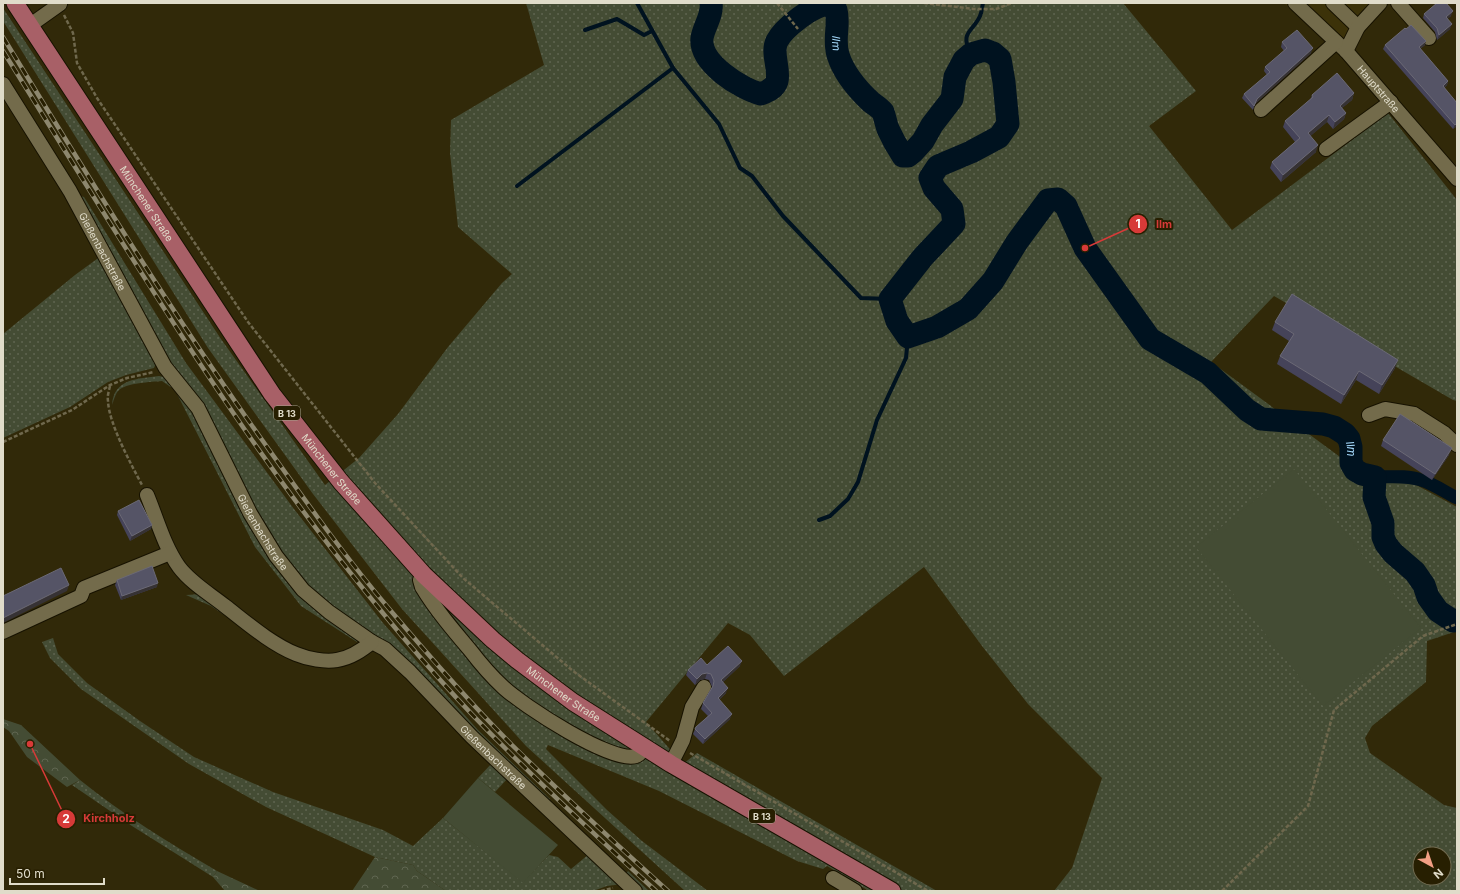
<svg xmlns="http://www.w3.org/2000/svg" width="1460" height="894" font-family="Inter,sans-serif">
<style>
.built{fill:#3c3209}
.grass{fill:url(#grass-dots);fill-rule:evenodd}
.forest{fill:url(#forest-crowns)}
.pitch{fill:#444c34}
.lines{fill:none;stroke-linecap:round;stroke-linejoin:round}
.stream{stroke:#00121f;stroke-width:4}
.canal{stroke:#00121f;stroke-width:13}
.river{stroke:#00121f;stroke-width:23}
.minor-casing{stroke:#171200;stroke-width:16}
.major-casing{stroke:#171200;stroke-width:19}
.path{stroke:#6f684d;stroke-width:2.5;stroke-dasharray:4 2;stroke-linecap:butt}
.minor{stroke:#736b4b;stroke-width:14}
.major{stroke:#a86067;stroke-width:17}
.rail-casing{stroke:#8d876e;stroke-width:4.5}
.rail{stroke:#271f01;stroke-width:3;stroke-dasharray:9;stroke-linecap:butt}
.wall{fill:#454359}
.shaded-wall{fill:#363234}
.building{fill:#555466;stroke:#6b6975}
.labels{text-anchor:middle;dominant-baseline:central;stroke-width:4;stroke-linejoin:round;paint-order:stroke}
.shield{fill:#271f01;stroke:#a8a38e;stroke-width:1}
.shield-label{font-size:9px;font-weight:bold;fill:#e0dcca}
.street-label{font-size:10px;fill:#e0dcca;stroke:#271f01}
.water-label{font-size:11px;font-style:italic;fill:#a4d9fb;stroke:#271f01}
.leader{fill:none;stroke:#d73a38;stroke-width:1.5}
.callout-dot{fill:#d73a38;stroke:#271f01;stroke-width:1.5}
.mark-label{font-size:12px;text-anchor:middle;font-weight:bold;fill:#fff}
.callout-label{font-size:11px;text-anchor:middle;font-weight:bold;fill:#d73a38;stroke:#271f01;stroke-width:4;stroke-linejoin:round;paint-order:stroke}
</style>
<defs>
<pattern id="grass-dots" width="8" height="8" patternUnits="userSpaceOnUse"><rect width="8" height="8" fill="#444c34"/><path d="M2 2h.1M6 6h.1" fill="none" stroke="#5f6550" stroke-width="1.8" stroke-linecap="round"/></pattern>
<pattern id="forest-crowns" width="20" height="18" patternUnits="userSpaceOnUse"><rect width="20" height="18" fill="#444c34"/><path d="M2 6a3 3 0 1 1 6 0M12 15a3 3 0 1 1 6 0" fill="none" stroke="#5f6550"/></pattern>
</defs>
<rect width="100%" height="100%" fill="#312909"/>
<polygon class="built" points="1284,3 1380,3 1346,51 1304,12 1298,16"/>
<g class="grass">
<path d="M 526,3 L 1123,3 L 1196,91 L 1149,126 L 1232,230 L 1388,113 L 1457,200 L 1457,401 L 1453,400 L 1274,296 L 1211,362 L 1366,476 L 1405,479 L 1457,507 L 1457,631 L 1427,641 L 1426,682 L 1372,726 L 1365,738 L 1370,753 L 1444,805 L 1457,808 L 1457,891 L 1054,891 L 1072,868 L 1102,778 L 1028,704 L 982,646 L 924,567 L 784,676 L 750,635 L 728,623 L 646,722 L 683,764 L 697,753 L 937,891 L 869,891 L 827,866 L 823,869 L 797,861 L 659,791 L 548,745 L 546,749 L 607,810 L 642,841 L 708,891 L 685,891 L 526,746 L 402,609 L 313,494 L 208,348 L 3,21 L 3,8 L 221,339 L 325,485 L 359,458 L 398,414 L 448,347 L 502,283 L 512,274 L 458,227 L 450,153 L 451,120 L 544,65 ZM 1420,854 L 1444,854 L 1444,878 L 1420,878 Z"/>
<polygon points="77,195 84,197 186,363 294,509 383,623 478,730 550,799 546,802 331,609 307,586 280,553 172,365"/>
<polygon points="101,256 157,361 154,368 126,375 108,382 70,407 3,438 3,334 75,275"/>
<path d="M 159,376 L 169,378 L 194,410 L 272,558 L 357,637 L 357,642 L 301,606 L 255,547 L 175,390 L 162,381 C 151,382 126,383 119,390 C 115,394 114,400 112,405 C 114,378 138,379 159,376 Z"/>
<polygon points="204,594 278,652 211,606 186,595"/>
<polygon points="53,638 58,654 87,683 140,721 194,757 273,792 383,830 413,846 443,818 523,882 549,855 558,857 571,869 589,854 622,884 607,886 593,891 446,891 417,871 413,865 375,857 266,807 189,764 81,689 50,658 42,642"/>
<polygon points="493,762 509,777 495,792 478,778"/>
<path d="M 80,780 C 123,815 170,843 217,871 L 213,877 L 132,826 L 72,785 Z"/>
<polygon points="628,871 649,891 641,891 625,875"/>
</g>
<g class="forest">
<polygon points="3,719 21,725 80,780 67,787 27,757 9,731 3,727"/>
<polygon points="375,857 413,865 417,871 446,891 352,891"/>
<polygon points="217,871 260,891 225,891 213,877"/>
</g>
<g class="pitch">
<polygon points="1294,469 1421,628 1323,706 1196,547"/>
<polygon points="478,778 558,845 523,883 443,818"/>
</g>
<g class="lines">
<g class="stream">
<polyline points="637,3 673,68 719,124 740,168 752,176 783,216 861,298 890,299"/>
<polyline points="585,30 617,19 644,35 652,31"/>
<path d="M 971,54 C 959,32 973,32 980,16 C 982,12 982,7 983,3"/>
<polyline points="517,186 673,68"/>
<polyline points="819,520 830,516 848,499 858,482 877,420 906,358 908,337"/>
</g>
<path class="canal" d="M 1375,477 C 1390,477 1407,475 1421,480 C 1434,484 1445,492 1457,498"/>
<path class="river" id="s1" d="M 711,3 C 713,15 704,26 702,38 C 699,63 741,89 761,94 C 768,91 775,88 777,81 C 780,68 771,53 777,41 C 783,29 814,3 829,5 C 831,6 834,9 836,10 C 840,25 833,38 838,55 C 844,74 857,89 871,102 C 875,105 880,108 883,112 C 885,117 886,124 888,129 C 892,138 897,147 903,156 L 908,156 L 913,152 L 923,141 L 932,125 L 952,99 L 955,77 L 964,60 L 971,54 L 985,50 L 993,53 L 1000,59 L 1004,82 L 1008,124 L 999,137 L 971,152 L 938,166 L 930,178 L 934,188 L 952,209 L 954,224 L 923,257 L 890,299 L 897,321 L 908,337 L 937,327 L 968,309 L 993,281 L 1017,242 L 1048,200 L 1058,199 L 1066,206 L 1085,248 L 1150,339 L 1208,373 L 1247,410 L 1261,419 L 1323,424 L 1334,427 L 1345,434 L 1349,439 L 1351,447 L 1351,463 L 1355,470 L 1362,474 L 1375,477 L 1374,497 L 1383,523 L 1383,537 L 1386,544 L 1393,553 L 1415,572 L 1424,585 L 1428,597 L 1438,611 L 1453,621 L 1457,620"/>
<g class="minor-casing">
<g id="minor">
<path id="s2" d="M 1295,3 L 1346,51 L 1457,179"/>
<polyline points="1333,3 1358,27"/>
<polyline points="1398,3 1429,38"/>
<polyline points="29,26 60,4 59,3"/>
<polyline points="1346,51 1358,27 1380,3"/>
<path id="s3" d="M 3,84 L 70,191 L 165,367 L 198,408 L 250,513 L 276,556 L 303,590 L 329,612 L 372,642 L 385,649 L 410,672 L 472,737 L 635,891"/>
<polyline points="1261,110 1336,42"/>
<polyline points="1326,149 1391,102"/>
<polyline points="1369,415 1385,409 1414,414 1444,433 1457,445"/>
<path d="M 147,495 C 157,519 164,546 179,567 C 191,583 210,594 225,606 C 247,623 271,644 296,654 C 308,659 325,662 337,660 C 351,658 362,650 372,642"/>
<path d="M 424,575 L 420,580 L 422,587 C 436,610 453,630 470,650 C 480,663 491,676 503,687 C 522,705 612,764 636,756 C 640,755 642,751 644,748"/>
<polyline points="3,632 81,596 84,588 170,553"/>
<polyline points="671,764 683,740 692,707 704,687"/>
<polyline points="833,878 855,891"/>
</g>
</g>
<g class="major-casing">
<g id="major">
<path id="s4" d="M 15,3 L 272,394 L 341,482 L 424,575 L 493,640 L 517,660 L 573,702 L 671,764 L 892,891"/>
</g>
</g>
<g class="path">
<polyline points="777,3 798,29"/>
<polyline points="924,3 974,9 996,9 1012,3"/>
<polyline points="64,15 73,33 77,63 97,98 248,322 375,483 463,578 573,671 670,741"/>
<path d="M 110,386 C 109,391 107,396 108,401 C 109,424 131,464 142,485"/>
<polyline points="3,442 72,410 110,385 127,378 154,372"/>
<polyline points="690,753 928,891"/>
<polyline points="601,891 613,888"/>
<polyline points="1222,891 1308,806 1334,710 1423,636 1457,624"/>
</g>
<use href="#minor" class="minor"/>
<use href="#major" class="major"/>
<g class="rail-casing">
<g id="rail">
<path d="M 3,37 C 85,172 168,307 260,437 C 302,496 344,556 391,611 C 430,657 470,703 512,745 C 563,795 615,843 668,891"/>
<path d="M 3,51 C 118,235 228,422 365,591 C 409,646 457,701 508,751 C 556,799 606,845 656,891"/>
</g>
</g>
<use href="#rail" class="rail"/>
</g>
<g class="wall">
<polygon points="1424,14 1451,16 1447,19 1450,29 1437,40 1435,32 1423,18"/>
<polygon points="1282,42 1311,53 1255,104 1253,110 1242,98 1244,94 1267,75 1264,71 1265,67 1284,51 1281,47"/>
<polygon points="1385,45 1425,45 1420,49 1448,81 1447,85 1444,88 1457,103 1457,126 1453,129 1383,49"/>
<polygon points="1354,93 1352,100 1342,108 1346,113 1344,119 1333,129 1327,122 1310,136 1316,152 1281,182 1270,168 1272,162 1295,142 1283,127 1285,121 1310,100 1312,95"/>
<polygon points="1275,322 1395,368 1379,394 1356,380 1341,404 1277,364 1280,356 1289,341 1272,330"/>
<polygon points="1383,440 1449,455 1432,480 1381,446"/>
<polygon points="118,511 152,525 151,529 130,541 117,515"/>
<polygon points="117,580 157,587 121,600 115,585"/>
<polygon points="740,666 723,682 726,693 719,700 730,719 703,744 693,734 696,727 708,716 701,709 703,703 712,687 709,680 705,679 700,680 695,685 686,675 688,670"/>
</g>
<g class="shaded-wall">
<polygon points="1453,11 1451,16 1444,22 1446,17"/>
<polygon points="1452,24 1450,29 1437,40 1439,35"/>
<polygon points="1426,41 1425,45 1417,51 1419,47"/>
<polygon points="1313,48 1311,53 1255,104 1253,110 1257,99"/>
<polygon points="1448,81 1447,85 1441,90 1443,86"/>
<polygon points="1354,93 1352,100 1337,112 1340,106"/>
<polygon points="1346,113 1344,119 1333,129 1335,122"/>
<polygon points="1329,115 1327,122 1306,140 1308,133"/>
<polygon points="1457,123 1457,126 1453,129 1455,125"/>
<polygon points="1318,145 1316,152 1281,182 1283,175"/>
<polygon points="1398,360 1395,368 1379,394 1382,385"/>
<polygon points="1359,371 1356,380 1341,404 1344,395"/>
<polygon points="1452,448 1449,455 1432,480 1435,474"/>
<polygon points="152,525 151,529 130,541 132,536"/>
<polygon points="158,583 157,587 121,600 122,596"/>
<polygon points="69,585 67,591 3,623 3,618"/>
<polygon points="742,661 740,666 719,686 721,680"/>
<polygon points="707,673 705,679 700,680 695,685 697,679 702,674"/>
<polygon points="728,688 726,693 716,703 718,698"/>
<polygon points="732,714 730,719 703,744 705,739"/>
</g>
<g class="building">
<polygon points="1437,3 1446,3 1453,11 1446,17 1452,24 1439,35 1437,28 1424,14"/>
<polygon points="1411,25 1426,41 1419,47 1448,81 1443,86 1457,103 1457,123 1455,125 1385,45 1405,28 1406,29"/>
<polygon points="1297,30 1313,48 1257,99 1254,106 1244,94 1270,72 1265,67 1287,48 1282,42"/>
<polygon points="1337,73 1354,93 1340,106 1346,113 1335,122 1329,115 1308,133 1318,145 1283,175 1272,162 1300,138 1285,121 1313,97 1312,95"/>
<polygon points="1292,294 1398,360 1382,385 1359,371 1344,395 1280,356 1294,334 1275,322"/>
<polygon points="1400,414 1452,448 1435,474 1383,440"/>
<polygon points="139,500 152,525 132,536 118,511"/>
<polygon points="152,566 158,583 122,596 117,580"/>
<polygon points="61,568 69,585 3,618 3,596"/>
<polygon points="728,646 742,661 721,680 728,688 718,698 732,714 705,739 695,729 696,727 712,713 703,703 713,686 714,681 711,674 707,673 702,674 697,679 688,670 701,658 707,665"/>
</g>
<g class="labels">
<g class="shield">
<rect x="274" y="406" width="26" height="14" rx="3"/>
<rect x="749" y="809" width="26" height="14" rx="3"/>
</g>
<g class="shield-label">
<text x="287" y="413">B 13</text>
<text x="762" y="816">B 13</text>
</g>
<g class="street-label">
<text stroke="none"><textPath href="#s2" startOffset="120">Hauptstraße</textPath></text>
<text stroke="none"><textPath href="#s4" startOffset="240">Münchener Straße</textPath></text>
<text stroke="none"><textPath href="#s3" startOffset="195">Gießenbachstraße</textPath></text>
<text stroke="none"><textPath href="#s4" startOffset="564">Münchener Straße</textPath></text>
<text stroke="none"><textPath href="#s3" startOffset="519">Gießenbachstraße</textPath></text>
<text stroke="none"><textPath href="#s4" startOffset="888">Münchener Straße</textPath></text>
<text stroke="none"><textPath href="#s3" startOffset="844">Gießenbachstraße</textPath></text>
</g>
<g class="water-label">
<text stroke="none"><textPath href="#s1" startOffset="292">Ilm</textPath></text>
<text stroke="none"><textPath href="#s1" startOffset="1566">Ilm</textPath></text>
</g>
</g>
<path class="leader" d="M1085 248L1138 224M30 744L66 819"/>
<g class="callout-dot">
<circle cx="1085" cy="248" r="4"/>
<circle cx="30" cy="744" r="4"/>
<circle cx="1138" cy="224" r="10"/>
<circle cx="66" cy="819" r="10"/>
</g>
<g class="mark-label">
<text x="1138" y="228">1</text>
<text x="66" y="823">2</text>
</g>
<g class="callout-label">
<text x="1164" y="228">Ilm</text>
<text x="109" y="822">Kirchholz</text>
</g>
<rect width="1460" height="894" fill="none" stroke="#e0dcca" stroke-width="8"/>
<g transform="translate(1432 866) rotate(140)"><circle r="19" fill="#271f01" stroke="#716b51"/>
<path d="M0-3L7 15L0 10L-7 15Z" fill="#f39f84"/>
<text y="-6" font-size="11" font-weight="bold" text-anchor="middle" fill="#e0dcca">N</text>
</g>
<path d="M10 878v6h94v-6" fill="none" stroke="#e0dcca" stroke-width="2"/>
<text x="16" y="878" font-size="12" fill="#e0dcca" stroke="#271f01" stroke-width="3" paint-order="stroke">50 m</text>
</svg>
